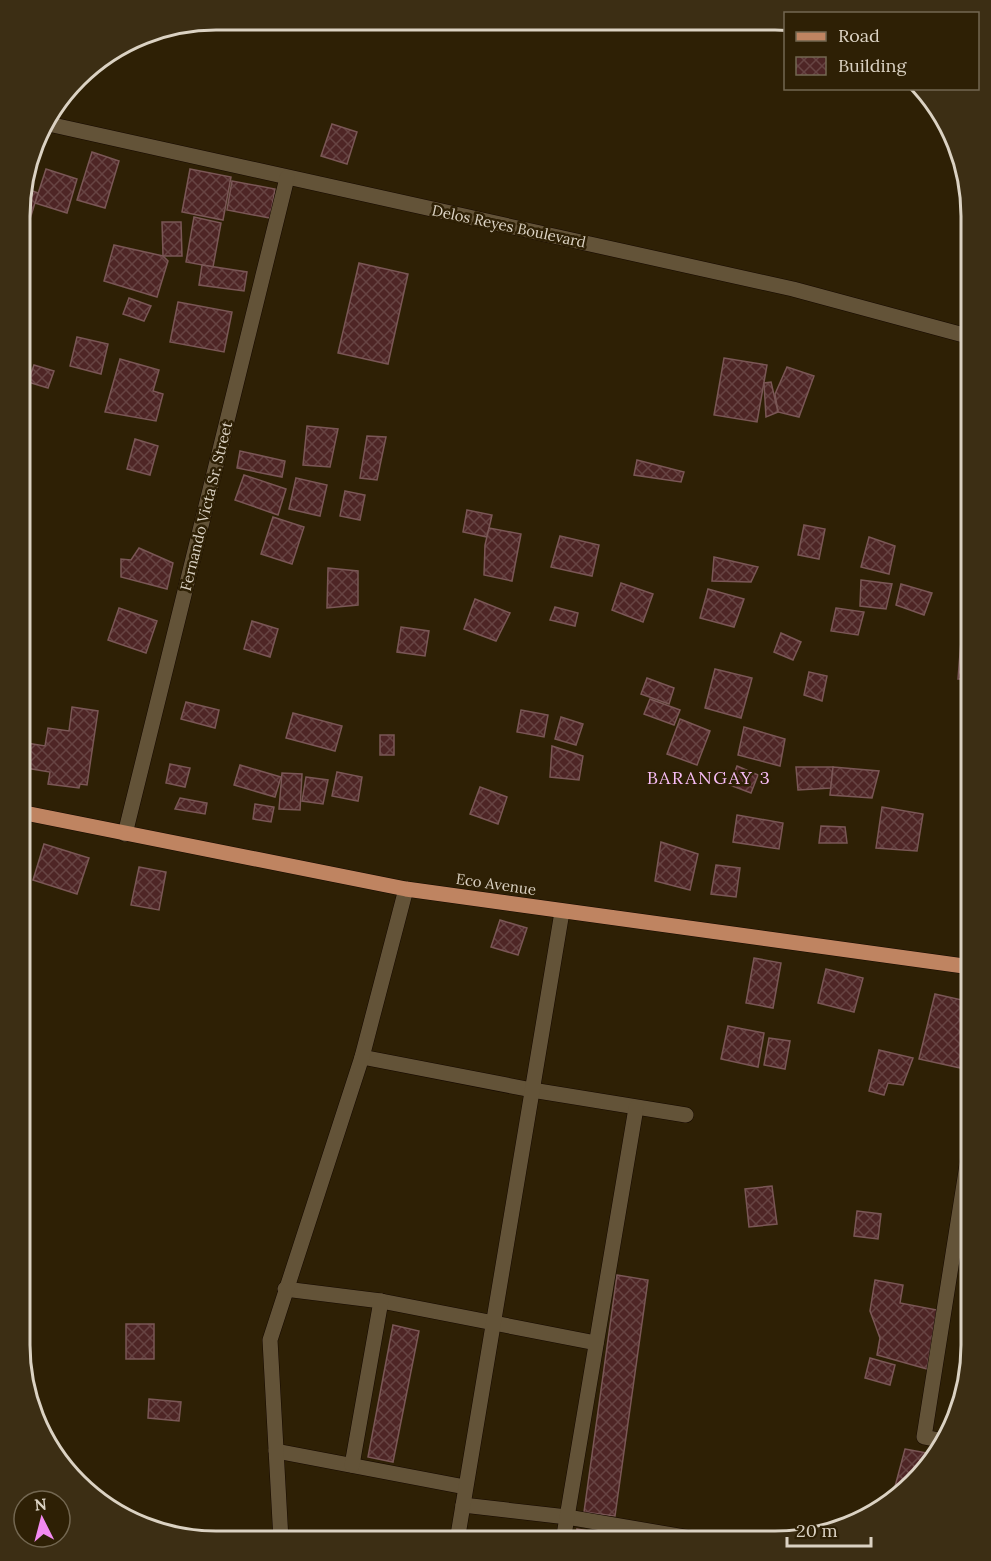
<svg xmlns="http://www.w3.org/2000/svg" width="991" height="1561" font-family="Lora,serif">
<style>
.building{fill:url(#building-cross-hatch);stroke:#7a5756;stroke-width:1.5}
.lines{fill:none;stroke-linecap:round;stroke-linejoin:round}
.minor-casing{stroke:#160900;stroke-width:16}
.major-casing{stroke:#160900;stroke-width:16}
.minor{stroke:#635338;stroke-width:15}
.major{stroke:#bf8461;stroke-width:15}
.labels{text-anchor:middle;dominant-baseline:central;stroke-width:5;stroke-linejoin:round;paint-order:stroke}
.street-label{font-size:15px;fill:#dbd2c3;stroke:#2e2005}
.quarter-label{font-size:18px;letter-spacing:1.5px;fill:#f8bdf6;stroke:#2e2005}
.rim{fill:none;stroke:#dbd2c3;stroke-width:3}
</style>
<defs>
<pattern id="building-cross-hatch" width="8" height="8" patternUnits="userSpaceOnUse" patternTransform="scale(1.5)"><rect width="8" height="8" fill="#4e2525"/><path d="M0 0l8 8M0 8l8-8" fill="none" stroke="#674443"/></pattern>
</defs>
<rect width="100%" height="100%" fill="#2e2005"/>
<g class="building">
<polygon points="332,124 357,132 347,164 321,156"/>
<polygon points="92,152 119,161 105,208 77,200"/>
<polygon points="46,169 77,179 67,213 35,203"/>
<polygon points="190,169 231,177 223,220 182,212"/>
<polygon points="232,181 275,189 270,218 227,210"/>
<polygon points="22,187 38,193 30,219 21,216"/>
<polygon points="194,217 221,223 213,267 186,262"/>
<polygon points="162,222 181,222 182,256 163,256"/>
<polygon points="114,245 163,256 168,261 157,297 104,281"/>
<polygon points="359,263 408,274 388,364 338,353"/>
<polygon points="202,265 247,272 244,291 199,285"/>
<polygon points="129,298 151,306 144,321 123,314"/>
<polygon points="178,302 232,312 224,352 170,342"/>
<polygon points="77,337 108,344 101,374 70,366"/>
<polygon points="724,358 767,365 757,422 714,415"/>
<polygon points="120,359 159,370 153,391 163,394 156,421 105,412"/>
<polygon points="34,365 54,371 48,388 28,382"/>
<polygon points="787,367 814,376 799,417 778,412 775,394"/>
<polygon points="771,382 778,412 766,417 764,383"/>
<polygon points="307,426 338,429 330,467 303,465"/>
<polygon points="367,436 386,437 377,480 360,478"/>
<polygon points="135,439 158,446 150,475 127,469"/>
<polygon points="240,451 285,461 282,477 237,468"/>
<polygon points="637,460 684,472 681,482 634,475"/>
<polygon points="244,475 286,489 278,515 235,500"/>
<polygon points="296,478 327,485 320,516 289,509"/>
<polygon points="345,491 365,495 360,520 340,516"/>
<polygon points="467,510 492,515 487,537 463,532"/>
<polygon points="273,517 304,527 292,564 261,554"/>
<polygon points="804,525 825,529 819,559 798,555"/>
<polygon points="489,528 521,534 512,581 484,575 485,545"/>
<polygon points="560,536 599,545 592,576 551,567"/>
<polygon points="869,537 895,546 889,574 861,567"/>
<polygon points="139,548 173,563 167,589 121,577 121,559 131,560"/>
<polygon points="714,557 758,567 751,582 712,581"/>
<polygon points="328,568 358,571 358,605 327,608"/>
<polygon points="861,580 892,584 886,609 860,606"/>
<polygon points="621,583 653,594 643,622 612,610"/>
<polygon points="901,584 932,593 924,615 896,605"/>
<polygon points="708,589 744,599 734,627 700,618"/>
<polygon points="475,599 510,613 496,641 464,629"/>
<polygon points="555,607 578,613 575,626 550,620"/>
<polygon points="119,608 157,621 146,653 108,640"/>
<polygon points="836,608 864,612 858,635 831,631"/>
<polygon points="252,621 278,629 270,657 244,649"/>
<polygon points="401,627 429,631 425,656 397,652"/>
<polygon points="781,633 801,642 793,660 774,652"/>
<polygon points="961,641 971,642 971,679 958,679"/>
<polygon points="715,669 752,678 741,718 705,708"/>
<polygon points="809,672 827,676 822,701 804,695"/>
<polygon points="647,678 674,688 669,704 641,694"/>
<polygon points="969,694 971,695 971,727 965,727"/>
<polygon points="650,699 680,710 674,725 644,714"/>
<polygon points="186,702 219,710 215,728 181,719"/>
<polygon points="72,707 98,711 87,785 80,784 79,788 48,784 50,772 20,767 20,742 45,746 48,728 69,731"/>
<polygon points="521,710 548,715 544,737 517,732"/>
<polygon points="293,713 342,726 335,751 286,738"/>
<polygon points="561,717 583,724 576,745 555,739"/>
<polygon points="680,719 710,731 697,765 667,754"/>
<polygon points="744,727 785,739 780,766 738,755"/>
<rect x="380" y="735" width="14" height="20"/>
<polygon points="552,746 583,756 579,780 550,777"/>
<polygon points="170,764 190,768 185,787 166,783"/>
<polygon points="240,765 281,777 275,797 234,785"/>
<polygon points="737,766 758,775 751,793 730,785"/>
<polygon points="971,766 971,796 964,794"/>
<polygon points="796,767 833,767 831,788 798,790"/>
<polygon points="833,767 879,771 872,798 830,795"/>
<polygon points="337,772 362,777 358,801 332,796"/>
<polygon points="282,773 302,774 300,810 279,809"/>
<polygon points="306,777 328,780 323,804 302,801"/>
<polygon points="480,787 507,797 498,824 470,814"/>
<polygon points="180,798 207,803 205,814 175,809"/>
<polygon points="255,804 274,807 271,822 253,819"/>
<polygon points="882,807 923,814 917,851 876,848"/>
<polygon points="737,815 783,823 779,849 733,842"/>
<polygon points="821,826 845,827 847,843 819,843"/>
<polygon points="661,842 698,854 690,890 655,881"/>
<polygon points="44,844 89,858 77,894 33,880"/>
<polygon points="716,865 740,868 736,897 711,894"/>
<polygon points="139,867 166,872 159,910 131,905"/>
<polygon points="500,920 527,928 518,955 491,947"/>
<polygon points="754,958 781,963 773,1008 746,1003"/>
<polygon points="826,969 863,978 854,1012 818,1003"/>
<polygon points="935,994 971,1002 971,1043 965,1069 919,1059"/>
<polygon points="728,1026 764,1033 758,1067 721,1059"/>
<polygon points="769,1038 790,1041 785,1069 764,1065"/>
<polygon points="879,1050 913,1058 903,1085 888,1083 884,1095 869,1091"/>
<polygon points="772,1186 777,1224 749,1227 745,1189"/>
<polygon points="857,1211 881,1214 878,1239 854,1236"/>
<polygon points="617,1275 648,1280 615,1516 584,1512"/>
<polygon points="875,1280 903,1285 900,1303 937,1310 927,1369 877,1355 880,1338 870,1311"/>
<rect x="126" y="1324" width="28" height="35"/>
<polygon points="393,1325 419,1331 393,1462 368,1457"/>
<polygon points="870,1358 895,1365 890,1385 865,1378"/>
<polygon points="149,1399 181,1402 179,1421 148,1418"/>
<polygon points="905,1449 927,1453 921,1472 893,1494"/>
<polygon points="577,1529 606,1534 605,1541 576,1541"/>
</g>
<g class="lines">
<g class="minor-casing">
<g id="minor">
<polyline points="44,123 793,289 971,337"/>
<polyline points="125,834 287,178"/>
<polyline points="362,1057 532,1090 686,1115"/>
<polyline points="285,1289 381,1301 596,1343"/>
<polyline points="944,1441 924,1437 971,1140"/>
<polyline points="276,1451 465,1487"/>
<polyline points="352,1465 381,1301"/>
<polyline points="463,1505 567,1517 708,1541"/>
<polyline points="281,1540 270,1340 362,1057 406,889"/>
<polyline points="457,1541 562,912"/>
<polyline points="563,1541 636,1108"/>
</g>
</g>
<g class="major-casing">
<polyline id="major" points="20,812 406,889 971,967"/>
</g>
<use href="#minor" class="minor"/>
<use href="#major" class="major"/>
</g>
<g class="labels">
<g class="street-label">
<text transform="translate(509 226) rotate(12)">Delos Reyes Boulevard</text>
<text transform="translate(206 506) rotate(-76)">Fernando Victa Sr. Street</text>
<text transform="translate(496 884) rotate(8)">Eco Avenue</text>
</g>
<g class="quarter-label">
<text x="709" y="777">BARANGAY 3</text>
</g>
</g>
<path d="M0 0H991V1561H0ZM216 30H775A186 186 0 0 1 961 216V1345A186 186 0 0 1 775 1531H216A186 186 0 0 1 30 1345V216A186 186 0 0 1 216 30Z" fill="#3c2e14" fill-rule="evenodd"/>
<path class="rim" d="M216 30H775A186 186 0 0 1 961 216V1345A186 186 0 0 1 775 1531H216A186 186 0 0 1 30 1345V216A186 186 0 0 1 216 30Z"/>
<rect x="784" y="12" width="195" height="78" fill="#2e2005" stroke="#736751" stroke-width="1.5"/>
<rect x="796" y="32" width="30" height="9" fill="#bf8461" stroke="#736751" stroke-width="1.5"/>
<text x="838" y="42" font-size="18" fill="#dbd2c3">Road</text>
<rect x="796" y="57" width="30" height="18" fill="url(#building-cross-hatch)" stroke="#736751" stroke-width="1.5"/>
<text x="838" y="72" font-size="18" fill="#dbd2c3">Building</text>
<g transform="translate(42 1519) rotate(354)"><circle r="28" fill="#2e2005" stroke="#736751" stroke-width="1.5"/>
<path d="M0-4.5L10 22L0 15L-10 22Z" fill="#f38af1"/>
<text y="-9" font-size="16" font-weight="bold" text-anchor="middle" fill="#dbd2c3">N</text>
</g>
<path d="M787 1537v9h84v-9" fill="none" stroke="#dbd2c3" stroke-width="3"/>
<text x="796" y="1537" font-size="18" fill="#dbd2c3" stroke="#2e2005" stroke-width="4.5" paint-order="stroke">20 m</text>
</svg>
